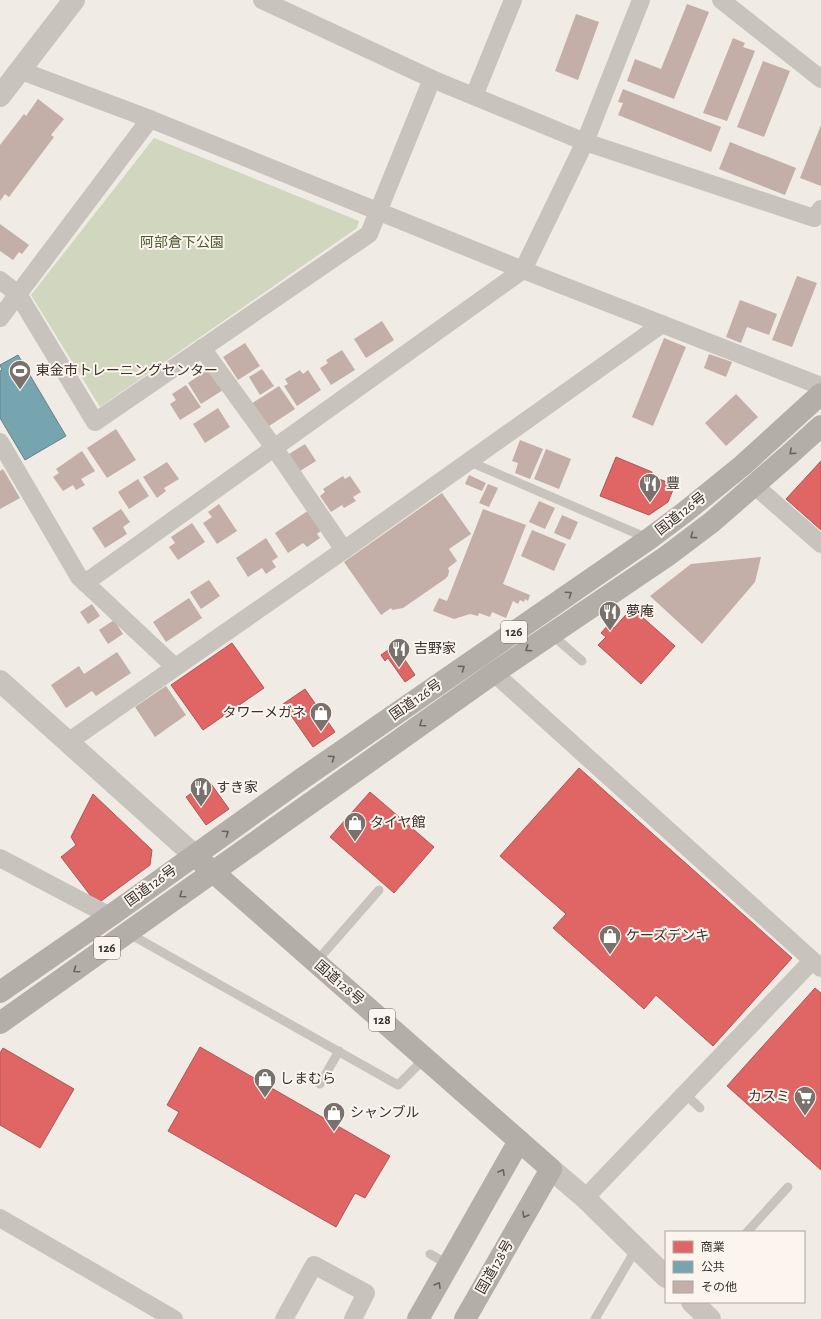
<svg xmlns="http://www.w3.org/2000/svg" width="821" height="1319" font-family="'Alegreya Sans','Noto Sans JP',sans-serif">
<style>
.green{fill:#d1d6bf}
.shops{fill:#e06666;stroke:#ae5654}
.public{fill:#76a5af;stroke:#648287}
.building{fill:#c3afa7}
.lines{fill:none;stroke-linecap:round;stroke-linejoin:round}
.service{stroke:#c9c3be;stroke-width:9}
.minor{stroke:#c9c3be;stroke-width:18}
.tertiary{stroke:#c9c3be;stroke-width:22}
.trunk{stroke:#b4aea8;stroke-width:22}
.oneway{stroke:#6b625d}
.labels{text-anchor:middle;dominant-baseline:central;stroke-width:4;stroke-linejoin:round;paint-order:stroke}
.shield{fill:#fbf5ee;stroke:#756b66;stroke-width:1}
.shield-label{font-size:13px;font-weight:bold;fill:#3b302b}
.park-label{font-size:14px;fill:#4a5a2e;stroke:#fbf5ee}
.poi-label{font-size:14px;fill:#3b302b;stroke:#fbf5ee;text-anchor:start}
.street-label{font-size:14px;fill:#3b302b;stroke:#fbf5ee}
</style>
<rect width="100%" height="100%" fill="#f0ebe5"/>
<polygon class="green" points="154,138 359,221 357,228 100,407 31,295"/>
<g class="shops">
<polygon points="616,457 652,472 651,476 675,485 668,502 649,515 600,496"/>
<polygon points="821,461 821,530 786,499"/>
<polygon points="632,608 675,646 641,684 598,645 606,637 601,633 609,624 614,628"/>
<polygon points="232,643 264,688 203,730 171,685"/>
<polygon points="395,645 415,675 405,682 388,658 385,661 381,655"/>
<polygon points="305,689 335,732 313,747 283,704"/>
<polygon points="579,768 792,958 713,1046 656,995 644,1009 553,928 566,914 500,856"/>
<polygon points="209,781 229,809 206,825 186,797"/>
<polygon points="370,792 434,847 394,893 330,837"/>
<polygon points="93,794 152,850 150,865 97,904 61,857 76,845 71,837"/>
<polygon points="815,988 821,993 821,1170 727,1086"/>
<polygon points="200,1047 390,1156 365,1198 355,1193 336,1227 168,1131 179,1112 167,1105"/>
<polygon points="3,1048 74,1089 40,1148 0,1125 0,1053"/>
</g>
<polygon class="public" points="18,355 66,436 25,460 0,418 0,371 2,370 0,365"/>
<g class="building">
<polygon points="687,4 709,12 674,99 627,81 635,59 661,69"/>
<polygon points="576,14 599,22 578,80 555,71"/>
<polygon points="733,38 745,43 743,47 755,51 727,121 703,113"/>
<polygon points="763,61 790,71 764,137 737,127"/>
<polygon points="623,89 721,127 711,152 618,115 623,103 618,102"/>
<polygon points="38,99 64,119 51,135 54,137 9,197 5,194 0,201 0,145 24,114 26,116"/>
<polygon points="821,125 821,186 800,178"/>
<polygon points="730,142 796,168 785,195 719,169"/>
<polygon points="0,224 29,245 22,254 19,252 13,260 0,251"/>
<polygon points="797,276 817,283 792,347 772,340"/>
<polygon points="740,300 777,314 769,335 747,327 741,343 726,337"/>
<polygon points="382,321 394,340 366,358 354,339"/>
<polygon points="664,338 686,347 653,426 632,417"/>
<polygon points="245,343 260,366 238,380 223,357"/>
<polygon points="342,350 355,370 331,385 320,368 328,363 326,360"/>
<polygon points="709,354 732,362 726,377 704,368"/>
<polygon points="209,369 223,390 201,404 188,383"/>
<polygon points="262,369 274,386 260,395 249,377"/>
<polygon points="300,370 303,374 308,370 321,390 297,406 284,386 288,384 285,379"/>
<polygon points="186,385 201,407 180,420 170,404 176,400 172,394"/>
<polygon points="279,386 295,409 266,428 251,404"/>
<polygon points="736,394 758,417 726,446 705,423"/>
<polygon points="218,408 230,427 205,443 193,424"/>
<polygon points="116,429 136,460 107,478 87,448"/>
<polygon points="520,440 543,449 530,479 515,473 518,463 512,461"/>
<polygon points="305,444 316,461 300,471 289,454"/>
<polygon points="546,449 571,459 559,489 534,479"/>
<polygon points="82,451 95,471 81,479 85,485 76,490 73,485 63,491 53,477 59,473 56,469"/>
<polygon points="167,462 179,479 164,488 166,491 157,498 143,477"/>
<polygon points="3,469 20,498 0,509 0,471"/>
<polygon points="469,475 486,483 482,491 465,484"/>
<polygon points="343,476 345,479 350,476 361,492 353,497 356,501 344,508 342,505 331,512 320,496 325,492 323,489"/>
<polygon points="138,479 149,496 129,509 118,492"/>
<polygon points="488,484 498,488 489,507 479,503"/>
<polygon points="442,493 471,534 449,549 457,561 448,568 449,571 448,576 445,579 403,608 392,610 391,608 381,615 344,562"/>
<polygon points="539,501 555,508 545,529 529,522"/>
<polygon points="219,504 237,531 217,544 203,523 212,517 208,512"/>
<polygon points="121,509 130,522 123,527 127,534 105,548 92,528"/>
<polygon points="483,509 526,525 503,584 530,595 528,601 525,599 524,602 520,600 518,604 513,601 506,618 492,612 490,617 479,613 478,616 470,614 454,619 433,611 439,598 447,601"/>
<polygon points="309,510 322,530 317,534 320,538 307,547 303,543 288,553 275,533"/>
<polygon points="562,515 578,522 570,540 554,533"/>
<polygon points="192,523 205,542 178,560 169,547 175,543 171,537"/>
<polygon points="532,530 566,544 554,571 521,556"/>
<polygon points="266,538 278,557 272,561 276,567 266,574 262,568 248,577 236,558"/>
<polygon points="761,557 755,582 702,644 650,596 691,564"/>
<polygon points="209,580 220,596 201,609 190,592"/>
<polygon points="189,598 202,618 166,642 153,622"/>
<polygon points="92,604 100,616 88,624 80,612"/>
<polygon points="114,620 123,634 108,644 99,630"/>
<polygon points="117,652 131,673 96,696 92,691 66,708 51,685 79,666 84,674"/>
<polygon points="166,686 186,715 155,737 135,707"/>
</g>
<g class="lines">
<g class="service">
<polyline points="468,461 647,538"/>
<polyline points="551,634 582,661"/>
<polyline points="128,933 398,1085 425,1058"/>
<polyline points="316,962 379,890"/>
<polyline points="320,1084 339,1051"/>
<polyline points="685,1094 700,1108"/>
<polyline points="747,1232 788,1187"/>
<polyline points="430,1254 449,1265"/>
<polyline points="595,1319 636,1249"/>
</g>
<g class="minor">
<polyline points="262,0 432,79 585,142 814,218 821,209"/>
<polyline points="721,0 821,79"/>
<polyline points="19,70 150,119 523,270 821,386"/>
<polyline points="474,96 513,0"/>
<polyline points="0,280 18,294 95,422 369,234 432,79"/>
<polyline points="0,318 150,119"/>
<polyline points="202,348 275,449 344,550"/>
<polyline points="0,442 79,577 175,667"/>
<polyline points="754,485 821,544"/>
<polyline points="85,583 523,270 585,142 641,0"/>
<polyline points="494,673 821,968"/>
<polyline points="68,742 344,550 662,324"/>
<polyline points="0,858 110,916"/>
<polyline points="585,1198 812,961"/>
<polyline points="0,1218 174,1319"/>
<polyline points="284,1319 314,1265 366,1293 353,1319"/>
</g>
<g class="tertiary">
<polyline points="0,96 74,0"/>
<polyline points="0,681 194,855"/>
<polyline points="551,1169 585,1198 666,1277"/>
<polyline points="692,1302 710,1319"/>
</g>
<g class="trunk">
<polyline points="203,863 551,1169 465,1319"/>
<polyline points="0,992 110,916 303,778 649,539 685,512 743,465 821,394"/>
<polyline points="0,1023 494,673 667,556 712,522 790,454 821,426"/>
<polyline points="418,1319 519,1141"/>
</g>
</g>
<defs><path id="oneway-chevron" d="M-2-3.5L2.5 0L-2 3.5" fill="none" stroke-width="1.6" stroke-linecap="round" stroke-linejoin="round"/></defs>
<g class="oneway">
<use href="#oneway-chevron" transform="translate(792 452) rotate(138)"/>
<use href="#oneway-chevron" transform="translate(693 536) rotate(143)"/>
<use href="#oneway-chevron" transform="translate(569 594) rotate(-35)"/>
<use href="#oneway-chevron" transform="translate(528 649) rotate(146)"/>
<use href="#oneway-chevron" transform="translate(462 668) rotate(-35)"/>
<use href="#oneway-chevron" transform="translate(422 724) rotate(145)"/>
<use href="#oneway-chevron" transform="translate(332 758) rotate(-35)"/>
<use href="#oneway-chevron" transform="translate(226 833) rotate(-35)"/>
<use href="#oneway-chevron" transform="translate(182 895) rotate(145)"/>
<use href="#oneway-chevron" transform="translate(76 970) rotate(145)"/>
<use href="#oneway-chevron" transform="translate(502 1172) rotate(-61)"/>
<use href="#oneway-chevron" transform="translate(525 1215) rotate(120)"/>
<use href="#oneway-chevron" transform="translate(438 1285) rotate(-60)"/>
</g>
<defs>
<g id="stadium-pin" transform="scale(1.15)"><path d="M0 17L-7.5 6A9.5 9.5 0 1 1 7.5 6Z" fill="#7a716c" stroke="#fbf5ee"/><path d="M0-5a6.5 5 0 1 0 0 10a6.5 5 0 1 0 0-10ZM-3.5-1.8h7v3.6h-7Z" fill="#fff"/></g>
<g id="restaurant-pin" transform="scale(1.15)"><path d="M0 17L-7.5 6A9.5 9.5 0 1 1 7.5 6Z" fill="#7a716c" stroke="#fbf5ee"/><path d="M-5-6h1v4h1v-4h1v4h1v-4h1v5L-1.5 .5V6h-2V.5L-5-1ZM5-6V6H3V1.5H1.5Q1.5-4 5-6Z" fill="#fff"/></g>
<g id="shop-pin" transform="scale(1.15)"><path d="M0 17L-7.5 6A9.5 9.5 0 1 1 7.5 6Z" fill="#7a716c" stroke="#fbf5ee"/><path d="M-5-2.5h2.3a2.7 3.5 0 0 1 5.4 0H5L5.5 6h-11ZM-1.5-2.5h3a1.5 2.3 0 0 0-3 0Z" fill="#fff"/></g>
<g id="supermarket-pin" transform="scale(1.15)"><path d="M0 17L-7.5 6A9.5 9.5 0 1 1 7.5 6Z" fill="#7a716c" stroke="#fbf5ee"/><path d="M-6-5.5h2.5l.6 2H6L4.5 2H-2.5L-4.4-4H-6ZM-1.5 3.2a1.3 1.3 0 1 0 .1 0ZM3 3.2a1.3 1.3 0 1 0 .1 0Z" fill="#fff"/></g>
</defs>
<g fill-rule="evenodd">
<use href="#stadium-pin" x="20" y="371"/>
<use href="#restaurant-pin" x="650" y="484"/>
<use href="#restaurant-pin" x="610" y="612"/>
<use href="#restaurant-pin" x="399" y="649"/>
<use href="#shop-pin" x="321" y="713"/>
<use href="#restaurant-pin" x="201" y="788"/>
<use href="#shop-pin" x="355" y="823"/>
<use href="#shop-pin" x="610" y="936"/>
<use href="#shop-pin" x="265" y="1079"/>
<use href="#supermarket-pin" x="805" y="1097"/>
<use href="#shop-pin" x="334" y="1113"/>
</g>
<g class="labels">
<g class="shield">
<rect x="501" y="621" width="26" height="22" rx="3"/>
<rect x="94" y="937" width="26" height="22" rx="3"/>
<rect x="369" y="1009" width="26" height="22" rx="3"/>
</g>
<g class="shield-label">
<text x="514" y="632">126</text>
<text x="107" y="948">126</text>
<text x="382" y="1020">128</text>
</g>
<g class="park-label">
<text x="182" y="243">阿部倉下公園</text>
</g>
<g class="poi-label">
<text x="36" y="371">東金市トレーニングセンター</text>
<text x="666" y="484">豐</text>
<text x="626" y="612">夢庵</text>
<text x="414" y="649">吉野家</text>
<text x="306" y="713" text-anchor="end">タワーメガネ</text>
<text x="216" y="788">すき家</text>
<text x="370" y="823">タイヤ館</text>
<text x="626" y="936">ケーズデンキ</text>
<text x="280" y="1079">しまむら</text>
<text x="790" y="1097" text-anchor="end">カスミ</text>
<text x="350" y="1113">シャンブル</text>
</g>
<g class="street-label">
<text transform="translate(681 514) rotate(-38)">国道126号</text>
<text transform="translate(416 700) rotate(-35)">国道126号</text>
<text transform="translate(151 886) rotate(-36)">国道126号</text>
<text transform="translate(339 983) rotate(41)">国道128号</text>
<text transform="translate(495 1267) rotate(-60)">国道128号</text>
</g>
</g>
<rect x="665" y="1231" width="140" height="72" fill="#fbf5ee" stroke="#aea6a0"/>
<rect x="673" y="1241" width="20" height="12" fill="#e06666" stroke="#aea6a0"/>
<text x="701" y="1251" font-size="12" fill="#3b302b">商業</text>
<rect x="673" y="1261" width="20" height="12" fill="#76a5af" stroke="#aea6a0"/>
<text x="701" y="1271" font-size="12" fill="#3b302b">公共</text>
<rect x="673" y="1281" width="20" height="12" fill="#c3afa7" stroke="#aea6a0"/>
<text x="701" y="1291" font-size="12" fill="#3b302b">その他</text>
</svg>
